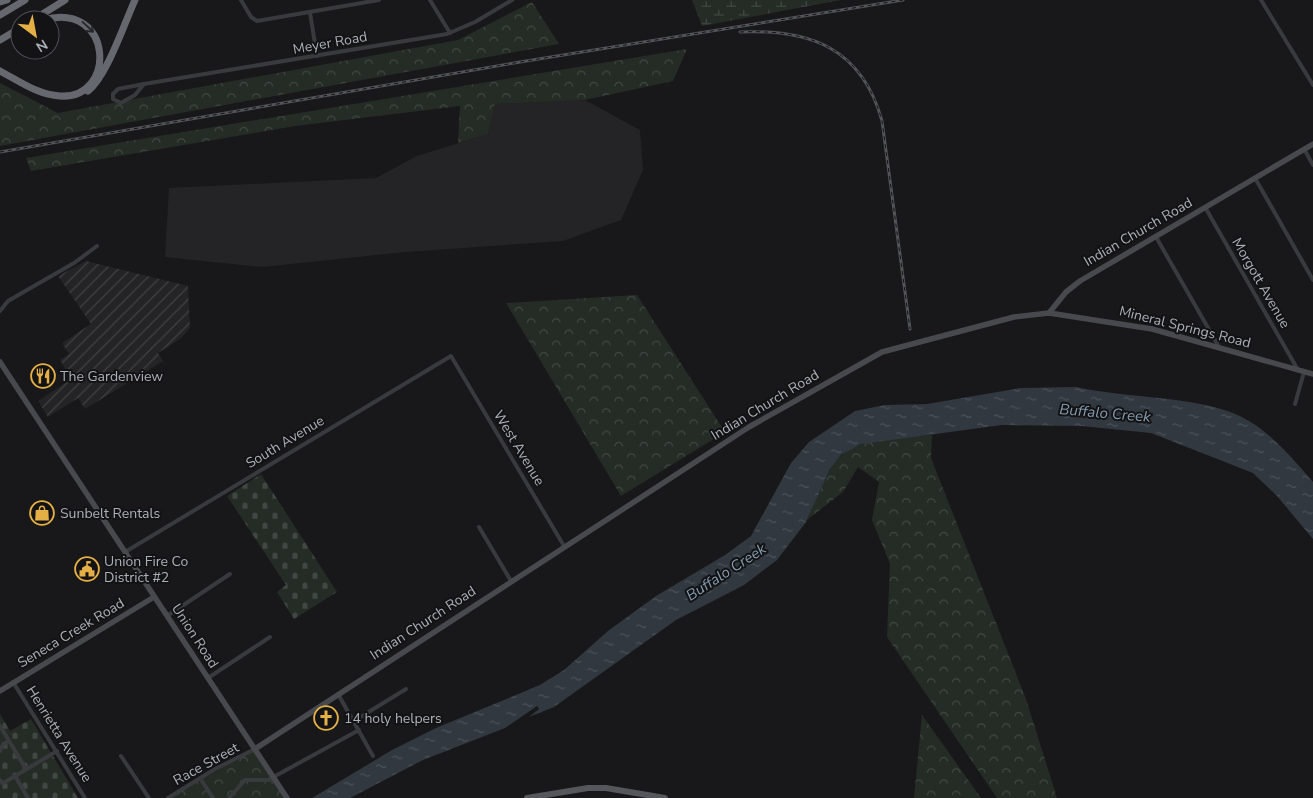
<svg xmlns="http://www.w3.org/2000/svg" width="1313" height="798" font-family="'Nunito Sans',sans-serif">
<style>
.built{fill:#242427}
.industrial{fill:url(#industrial-furrows)}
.forest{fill:url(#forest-crowns)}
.wetland{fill:url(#wetland-marsh)}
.cemetery{fill:url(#cemetery-stones)}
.water{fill:url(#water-ripples)}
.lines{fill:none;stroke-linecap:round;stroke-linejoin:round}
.street{stroke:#393a3e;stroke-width:4}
.secondary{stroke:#47494e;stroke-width:5.5}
.primary{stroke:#55575d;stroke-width:6}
.highway{stroke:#66686f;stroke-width:7}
.rail-casing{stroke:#525459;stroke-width:3}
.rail{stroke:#131315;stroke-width:1;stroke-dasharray:4;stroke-linecap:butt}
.oneway{stroke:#28282c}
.labels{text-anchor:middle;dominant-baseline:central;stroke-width:4;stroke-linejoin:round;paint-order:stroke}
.street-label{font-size:14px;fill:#abafb8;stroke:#131315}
.poi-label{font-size:14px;fill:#abafb8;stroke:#131315;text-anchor:start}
.water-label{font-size:15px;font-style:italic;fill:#859cb0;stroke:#131315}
</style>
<defs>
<pattern id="industrial-furrows" width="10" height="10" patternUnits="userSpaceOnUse" patternTransform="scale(1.25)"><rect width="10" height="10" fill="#242427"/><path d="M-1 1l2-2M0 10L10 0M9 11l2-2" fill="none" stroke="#414144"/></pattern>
<pattern id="forest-crowns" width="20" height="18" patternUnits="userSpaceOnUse" patternTransform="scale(1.25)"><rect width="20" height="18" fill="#242c25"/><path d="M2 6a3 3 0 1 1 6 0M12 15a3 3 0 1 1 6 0" fill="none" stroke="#414843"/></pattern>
<pattern id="wetland-marsh" width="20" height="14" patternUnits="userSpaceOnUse" patternTransform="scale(1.25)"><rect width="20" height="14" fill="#242c25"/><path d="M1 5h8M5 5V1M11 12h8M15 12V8" fill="none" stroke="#414843"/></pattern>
<pattern id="cemetery-stones" width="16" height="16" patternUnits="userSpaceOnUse" patternTransform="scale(1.25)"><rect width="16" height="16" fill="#242c25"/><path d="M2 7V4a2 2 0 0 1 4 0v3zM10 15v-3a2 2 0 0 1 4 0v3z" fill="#414843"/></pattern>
<pattern id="water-ripples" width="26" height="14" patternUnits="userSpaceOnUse" patternTransform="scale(1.25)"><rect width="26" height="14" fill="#31383f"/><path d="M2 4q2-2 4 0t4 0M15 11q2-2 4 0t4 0" fill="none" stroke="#4c5259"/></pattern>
</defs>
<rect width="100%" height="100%" fill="#18181a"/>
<polygon class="built" points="585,100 640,130 643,170 621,220 563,241 405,252 262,267 165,257 169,188 376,178 417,156 488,134 495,104"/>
<polygon class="industrial" points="86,261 188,286 190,328 180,339 158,353 163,361 85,409 78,398 48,417 38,401 71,379 60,360 69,354 62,343 91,324 58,276"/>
<g class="forest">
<polygon points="532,2 559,44 0,146 0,83 58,113 458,40"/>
<polygon points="687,49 673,81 585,100 495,104 488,134 458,143 460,106 295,126 31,171 26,158"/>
<polygon points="637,295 725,432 621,496 506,303"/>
<path d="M 932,435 L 931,458 L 1026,699 L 1057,798 L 997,798 L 887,637 L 890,564 L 872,520 L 879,482 L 858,467 L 843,492 L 807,520 C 815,503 821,486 830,470 C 849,435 898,438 932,435 Z"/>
<polygon points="922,715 981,798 914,798"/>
<polygon points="255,749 286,798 168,798"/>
</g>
<polygon class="wetland" points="692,0 841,0 702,26"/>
<g class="cemetery">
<polygon points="261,474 337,592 294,619 277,592 286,585 227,496"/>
<polygon points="0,714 10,731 31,719 78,798 0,798"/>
</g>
<path class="water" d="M 1076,387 C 1126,399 1208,395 1249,421 C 1274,436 1294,460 1313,482 L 1313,539 L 1277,496 L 1253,473 L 1151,433 L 1082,426 L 1002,425 L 861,444 L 841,455 L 830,469 L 806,522 L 777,560 L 744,585 L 676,620 L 554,707 L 529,717 L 539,709 L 537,706 L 505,728 L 423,760 L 350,798 L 312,798 L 392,750 L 436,728 L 540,685 L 564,670 L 608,631 L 656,596 L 725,555 L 751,536 L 791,463 L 809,442 L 855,411 L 885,405 L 927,404 L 1021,388 Z"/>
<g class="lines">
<g class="street">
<polyline points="241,0 251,17 257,21 379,0"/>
<polyline points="430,0 450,33"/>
<polyline points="1261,0 1313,85"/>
<polyline points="310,13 317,56"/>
<polyline points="144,84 135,95 121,103 113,99 113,94 118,89 144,84 447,34 475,22 512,0"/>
<polyline points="1304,149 1313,165"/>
<polyline points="1255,178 1313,280"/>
<polyline points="1205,207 1298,370"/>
<polyline points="1156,237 1219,347"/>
<polyline points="0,311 8,301 74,263 97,246"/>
<polyline points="1295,404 1304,372"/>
<polyline points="479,527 511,581"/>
<polyline points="125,552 451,356 564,546"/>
<polyline points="167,616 230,574"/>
<polyline points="208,678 270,637"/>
<polyline points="13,682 85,798"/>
<polyline points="338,694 373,756"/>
<polyline points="354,721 406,689"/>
<polyline points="0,726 26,769"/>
<polyline points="0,751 3,744 9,741"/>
<polyline points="121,756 149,798"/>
<polyline points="15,776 28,798"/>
<polyline points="200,778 213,798"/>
<polyline points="0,780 2,783 5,782 57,751"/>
<polyline points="168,798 215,769 255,749"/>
<polyline points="229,798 245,780 268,780 359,730"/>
</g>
<g class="secondary">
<polyline points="1049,313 1066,292 1080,281 1313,144"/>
<polyline points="0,362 287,798"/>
<polyline points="0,691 154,597"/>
<polyline points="255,749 749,427 882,352 1014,317 1049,313 1152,329 1313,374"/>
</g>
<polyline class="primary" points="527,798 588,788 606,788 665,798"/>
<g class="highway">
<polyline points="0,2 7,0"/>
<polyline points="0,15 25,0"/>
<polyline points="33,20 65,0"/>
<polyline points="0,40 20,28"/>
<path d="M 0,71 C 19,81 38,95 60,96 C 117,100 114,0 43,20"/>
<path d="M 88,91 C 107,76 124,24 135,0"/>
</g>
<g class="rail-casing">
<g id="rail">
<path d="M 740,32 C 810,29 862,48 882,121 L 910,329"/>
<polyline points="0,152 520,62 903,0"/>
</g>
</g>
<use href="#rail" class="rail"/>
</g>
<defs><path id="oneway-shaft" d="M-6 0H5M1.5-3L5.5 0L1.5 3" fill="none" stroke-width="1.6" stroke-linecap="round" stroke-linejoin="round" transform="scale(1.25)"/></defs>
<use class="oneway" href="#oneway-shaft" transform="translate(88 27) rotate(43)"/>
<defs>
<g id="restaurant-ring" transform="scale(1.25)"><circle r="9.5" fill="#131315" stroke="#e4b046" stroke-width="1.5"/><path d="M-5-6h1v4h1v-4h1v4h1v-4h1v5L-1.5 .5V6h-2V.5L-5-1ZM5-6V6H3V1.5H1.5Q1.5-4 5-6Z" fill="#e4b046"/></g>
<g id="shop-ring" transform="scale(1.25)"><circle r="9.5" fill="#131315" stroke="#e4b046" stroke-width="1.5"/><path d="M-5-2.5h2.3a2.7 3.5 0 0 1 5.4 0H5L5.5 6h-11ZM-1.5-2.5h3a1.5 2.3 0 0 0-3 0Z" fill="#e4b046"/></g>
<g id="civic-ring" transform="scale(1.25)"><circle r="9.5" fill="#131315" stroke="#e4b046" stroke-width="1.5"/><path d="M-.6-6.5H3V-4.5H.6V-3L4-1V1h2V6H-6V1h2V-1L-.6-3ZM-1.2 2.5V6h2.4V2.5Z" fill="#e4b046"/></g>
<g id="church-ring" transform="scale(1.25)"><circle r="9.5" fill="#131315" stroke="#e4b046" stroke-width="1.5"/><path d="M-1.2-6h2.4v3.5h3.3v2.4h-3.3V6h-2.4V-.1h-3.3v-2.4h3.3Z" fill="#e4b046"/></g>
</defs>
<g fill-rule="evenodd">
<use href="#restaurant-ring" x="43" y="376"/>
<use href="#shop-ring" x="42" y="513"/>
<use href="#civic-ring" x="87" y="569"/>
<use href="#church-ring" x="326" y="718"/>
</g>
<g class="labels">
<g class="street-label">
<text transform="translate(330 43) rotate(-10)">Meyer Road</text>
<text transform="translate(1138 232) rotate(-30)">Indian Church Road</text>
<text transform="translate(1261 283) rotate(60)">Morgott Avenue</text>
<text transform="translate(1185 327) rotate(14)">Mineral Springs Road</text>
<text transform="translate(765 405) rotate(-31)">Indian Church Road</text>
<text transform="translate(285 442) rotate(-31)">South Avenue</text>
<text transform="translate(519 448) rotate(59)">West Avenue</text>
<text transform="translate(423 623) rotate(-33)">Indian Church Road</text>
<text transform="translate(71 633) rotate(-31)">Seneca Creek Road</text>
<text transform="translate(195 636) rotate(57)">Union Road</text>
<text transform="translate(59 734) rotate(58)">Henrietta Avenue</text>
<text transform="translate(206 764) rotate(-29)">Race Street</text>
</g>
<g class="poi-label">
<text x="60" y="376">The Gardenview</text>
<text x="60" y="513">Sunbelt Rentals</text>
<text x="104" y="561">Union Fire Co<tspan x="104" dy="16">District #2</tspan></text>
<text x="344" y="718">14 holy helpers</text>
</g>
<g class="water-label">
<text transform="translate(1105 413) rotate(5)">Buffalo Creek</text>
<text transform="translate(726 572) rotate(-33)">Buffalo Creek</text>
</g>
</g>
<g transform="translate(35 35) rotate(148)"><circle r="24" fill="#131315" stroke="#505156"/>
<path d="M0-4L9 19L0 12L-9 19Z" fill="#e4b046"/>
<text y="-8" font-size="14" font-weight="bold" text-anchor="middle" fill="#abafb8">N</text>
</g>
</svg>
